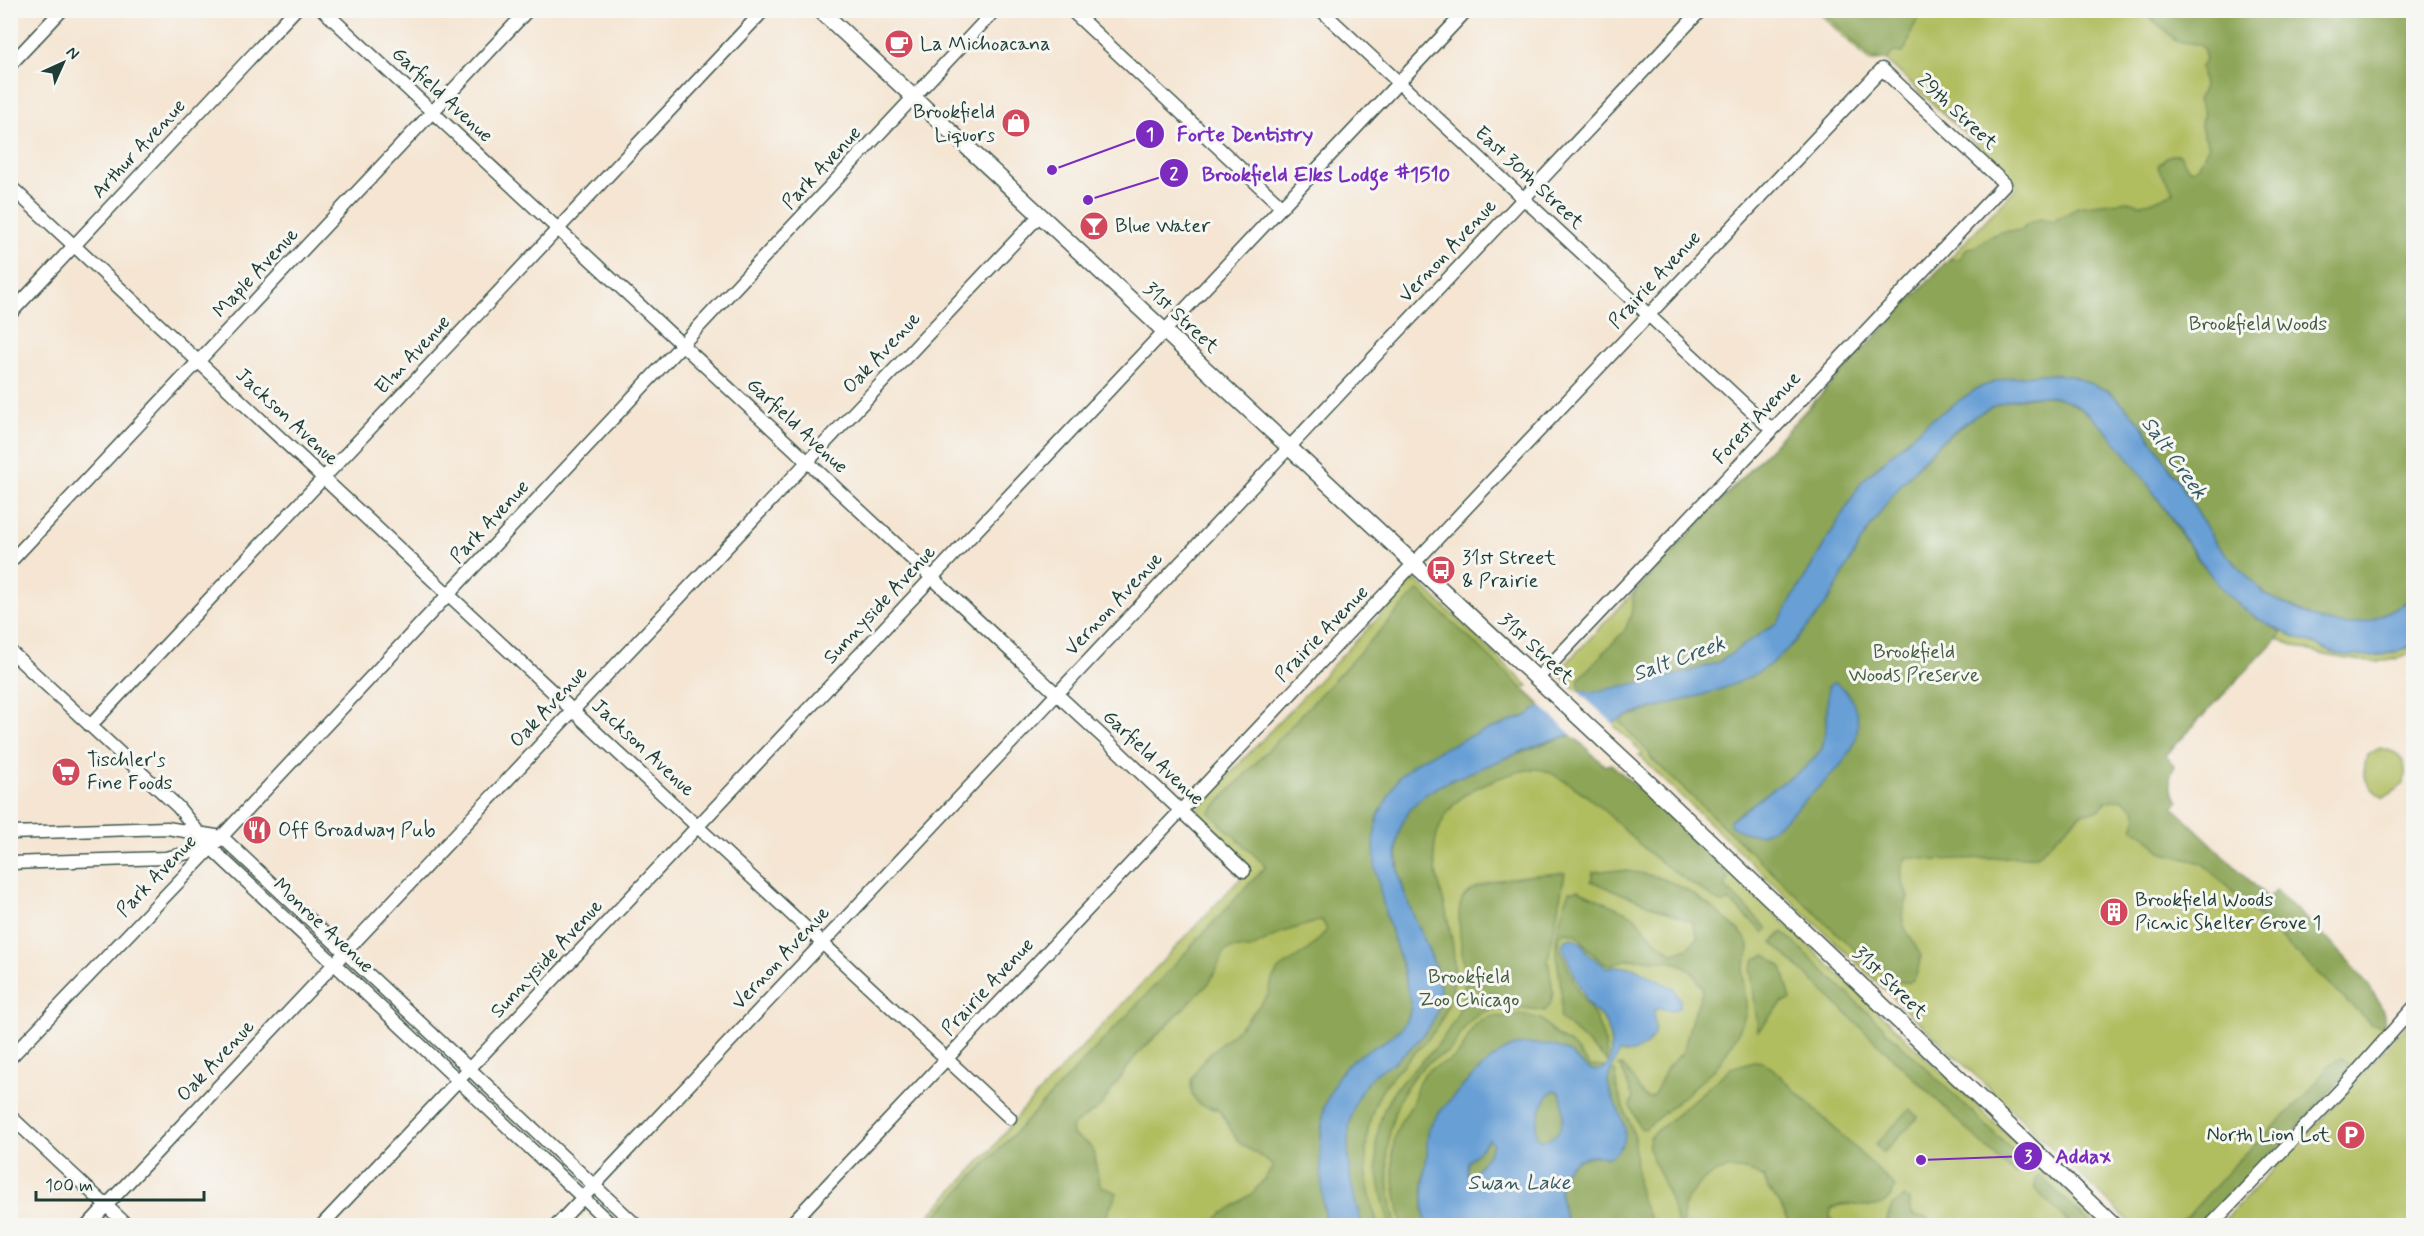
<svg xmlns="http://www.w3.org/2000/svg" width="2424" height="1236" font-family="Mynerve,sans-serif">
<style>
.green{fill:#b1be60;stroke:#687e4a;stroke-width:1.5}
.forest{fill:#8ca556;stroke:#567145;stroke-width:1.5;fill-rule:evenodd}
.water{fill:#679fd5;stroke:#436e84;stroke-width:1.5;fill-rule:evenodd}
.pier{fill:#f5e5d2}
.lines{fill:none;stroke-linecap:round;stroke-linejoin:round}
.minor-casing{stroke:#3f564c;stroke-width:15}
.major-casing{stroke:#3f564c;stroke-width:18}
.minor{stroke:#fff;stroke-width:12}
.major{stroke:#fff;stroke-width:15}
.labels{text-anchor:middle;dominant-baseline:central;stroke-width:6;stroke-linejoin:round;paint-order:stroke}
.poi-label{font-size:20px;fill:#1f3d34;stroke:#f6f6f2;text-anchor:start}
.street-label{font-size:20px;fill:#1f3d34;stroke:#f6f6f2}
.park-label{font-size:20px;fill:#445d3f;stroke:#f6f6f2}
.water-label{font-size:21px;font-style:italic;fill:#355a64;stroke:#f6f6f2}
.leader{fill:none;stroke:#7b2cbf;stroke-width:2}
.callout-dot{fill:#7b2cbf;stroke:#f6f6f2;stroke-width:2}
.mark-label{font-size:18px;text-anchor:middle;font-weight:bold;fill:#fff}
.callout-label{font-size:21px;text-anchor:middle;font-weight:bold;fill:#7b2cbf;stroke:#f6f6f2;stroke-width:6;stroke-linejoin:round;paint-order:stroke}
</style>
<rect width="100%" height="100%" fill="#f6f6f2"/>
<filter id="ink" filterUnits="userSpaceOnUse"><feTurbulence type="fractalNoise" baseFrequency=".0167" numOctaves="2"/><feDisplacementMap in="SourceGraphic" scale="12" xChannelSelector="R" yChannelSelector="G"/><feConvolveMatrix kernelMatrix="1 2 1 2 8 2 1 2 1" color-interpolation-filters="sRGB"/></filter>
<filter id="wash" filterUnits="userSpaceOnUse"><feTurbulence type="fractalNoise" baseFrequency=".008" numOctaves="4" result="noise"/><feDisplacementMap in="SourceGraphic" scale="24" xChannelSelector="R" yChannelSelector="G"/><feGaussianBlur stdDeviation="1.35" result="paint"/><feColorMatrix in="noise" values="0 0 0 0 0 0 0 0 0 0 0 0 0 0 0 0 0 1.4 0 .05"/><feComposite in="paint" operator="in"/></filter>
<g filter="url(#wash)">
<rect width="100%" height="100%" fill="#f5e5d2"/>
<g class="green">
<path d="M 1817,11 L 2413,11 L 2413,599 L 2321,621 L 2301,613 L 2283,632 L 2407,649 L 2413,644 L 2413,652 C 2381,673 2309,654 2277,638 L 2134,789 L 2385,1029 L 2345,1077 L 2200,1225 L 2133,1225 L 1665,781 L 1639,755 L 1643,753 L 1561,676 L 1558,676 L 1560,670 L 2016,188 L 2013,179 L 1887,61 L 1884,60 L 1870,62 Z"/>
<polygon points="1416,580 1528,686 1522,688 1541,706 1550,741 1572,735 1605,766 1611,764 1790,928 2102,1225 919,1226 992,1149 1020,1113 1250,868 1197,816 1199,806 1412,582"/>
<path d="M 2380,748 C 2403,752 2408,762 2404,784 L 2384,798 C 2365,786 2361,776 2367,755 Z"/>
<polygon points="2413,1016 2413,1225 2219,1226 2344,1095"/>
</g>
<g class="forest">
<path d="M 1822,11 L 1941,11 L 1934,15 L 1922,15 C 1909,28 1912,40 1903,53 L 1893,52 L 1887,61 L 1872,59 Z"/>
<path d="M 2140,11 L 2413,11 L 2413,599 L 2371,620 L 2348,625 L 2321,621 L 2266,595 L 2217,545 L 2184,490 L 2140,422 L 2109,391 L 2068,375 L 2040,374 L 2008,378 L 1978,388 L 1925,424 L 1862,481 L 1779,621 C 1761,636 1739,654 1717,663 C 1678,678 1635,684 1594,692 L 1580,691 L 1578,680 L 1625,630 L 1631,615 L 1634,593 L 1949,259 L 1960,259 L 1967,248 L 1975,247 L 1989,237 L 2001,232 L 2021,230 L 2027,224 L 2040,219 L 2053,221 C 2060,215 2071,214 2077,207 L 2128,201 L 2140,204 L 2151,202 L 2174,192 C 2172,183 2161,181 2158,166 C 2165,157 2168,154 2180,155 L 2189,169 L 2193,170 L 2198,167 L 2209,145 C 2204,135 2197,125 2204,114 L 2198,101 L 2204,86 L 2201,67 L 2206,59 L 2203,48 L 2197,44 L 2175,41 L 2163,28 Z"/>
<path d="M 2039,396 C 2046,397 2055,395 2061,398 C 2126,426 2162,516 2205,568 C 2226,593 2254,616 2282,633 L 2165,755 L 2175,766 C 2167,779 2169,789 2179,801 L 2173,807 L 2268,898 L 2276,891 C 2307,920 2368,972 2383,1011 C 2385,1016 2384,1023 2385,1029 L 2382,1026 L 2371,1024 L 2202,863 L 2163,853 L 2143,834 L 2133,829 L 2137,816 L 2134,809 L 2123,799 L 2107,801 L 2098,810 L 2081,814 L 2037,856 L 1936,860 L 1907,857 C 1897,869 1903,885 1908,897 L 1902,915 L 1904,926 L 1921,956 C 1919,962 1919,969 1916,975 C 1907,997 1871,964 1861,956 L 1650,757 L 1649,753 L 1618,720 L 1750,677 L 1772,663 L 1828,601 L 1860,543 L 1894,492 L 1940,443 L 1975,416 L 2000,402 ZM 1835,682 L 1831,776 L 1730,820 L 1770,791 L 1805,768 L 1822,749 L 1827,719 L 1828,687 Z"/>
<path d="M 1418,590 L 1541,706 L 1526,716 L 1468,737 L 1399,777 L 1378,816 L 1386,916 L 1402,965 L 1411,1006 L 1409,1015 L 1402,1027 L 1385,1041 L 1361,1054 L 1344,1068 L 1337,1078 L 1324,1107 L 1321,1132 L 1323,1206 L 1328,1225 L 1207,1225 L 1255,1191 L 1273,1167 C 1264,1155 1250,1152 1239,1142 C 1231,1133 1227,1119 1218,1110 L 1198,1104 L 1192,1094 L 1191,1081 L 1202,1061 L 1246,1021 L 1268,995 L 1272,980 L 1278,970 L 1308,950 L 1327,930 L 1322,920 L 1280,933 L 1250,949 L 1234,948 L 1225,951 L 1210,982 L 1134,1058 L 1100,1107 L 1071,1127 L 1072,1135 C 1106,1150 1089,1159 1101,1186 L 1117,1193 L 1102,1225 L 926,1226 L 1130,1012 L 1266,866 L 1209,813 Z"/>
<path d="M 1572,735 L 1605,766 L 1611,764 L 1653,801 L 1720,866 L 1728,878 L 1725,887 L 1768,929 L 1764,933 L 1731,902 L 1720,903 C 1699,887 1677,875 1657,859 C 1624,833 1600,801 1563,780 C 1557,777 1549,771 1543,770 C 1526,766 1489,781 1474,789 C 1449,802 1434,829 1434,856 C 1434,868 1438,881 1441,892 C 1449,923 1460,963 1451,995 C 1439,1038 1418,1046 1391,1078 C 1358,1117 1362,1180 1378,1225 L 1362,1225 C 1348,1180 1334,1117 1371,1078 C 1377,1071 1387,1067 1394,1062 C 1418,1044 1433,1027 1439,997 C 1444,977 1423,938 1415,920 C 1399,884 1382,825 1421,797 C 1441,783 1464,775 1486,766 C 1515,755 1542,743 1572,735 Z"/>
<path d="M 1611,870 C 1660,872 1685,885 1722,916 C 1731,924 1743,932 1748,942 C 1752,951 1743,964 1743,973 C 1742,986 1747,998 1746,1010 C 1746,1022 1722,1061 1714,1070 L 1645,1129 L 1640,1128 L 1630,1105 L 1633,1098 L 1621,1067 L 1617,1066 L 1623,1066 C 1634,1075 1636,1089 1647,1098 L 1653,1097 L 1667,1068 L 1683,1052 L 1692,1018 L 1703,990 C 1689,955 1663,961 1632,959 C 1622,959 1615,968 1605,963 C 1593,958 1584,942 1575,933 L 1563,932 L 1560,937 L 1559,946 L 1578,991 L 1596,1018 L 1605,1043 L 1607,1061 L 1560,1018 C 1564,995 1559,975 1556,952 C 1554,933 1563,908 1570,891 L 1578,890 L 1633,915 L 1655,940 L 1673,953 L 1688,948 L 1698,937 L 1692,922 L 1591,881 L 1593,872 Z"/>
<path d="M 1565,873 L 1548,960 L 1553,992 L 1551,1003 L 1545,1011 C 1520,1007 1485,1003 1467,1024 C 1460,1033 1457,1044 1449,1051 C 1441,1056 1432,1059 1425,1065 C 1380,1105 1383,1173 1396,1225 L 1390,1225 C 1376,1182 1366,1124 1398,1086 C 1409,1073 1422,1062 1433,1050 C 1446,1035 1460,1015 1464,995 C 1468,971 1453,917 1462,900 C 1473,877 1542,874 1565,873 Z"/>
<polygon points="1783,932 1886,1030 1886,1033 1889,1033 2033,1170 2029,1174 2026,1172 2014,1174 1772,942"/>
<polygon points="1766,955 1782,967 1791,1000 1782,1003 1758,1031 1751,970 1755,959"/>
<path d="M 1520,1014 L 1541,1019 L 1557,1036 L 1572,1045 L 1590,1066 L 1607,1067 C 1589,1079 1580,1059 1566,1051 C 1562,1049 1557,1048 1552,1046 L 1425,1166 C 1422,1186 1421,1206 1426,1225 L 1402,1225 C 1396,1197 1386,1153 1399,1125 C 1403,1117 1410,1110 1413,1101 C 1417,1091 1417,1080 1426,1072 C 1435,1065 1447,1064 1455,1057 C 1468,1048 1466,1030 1481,1020 C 1495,1012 1507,1021 1520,1014 Z"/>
<polygon points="2341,1058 2353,1067 2236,1194 2200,1225 2174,1226 2188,1216 2232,1167 2309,1092 2330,1064"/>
<path d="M 1754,1061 L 1764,1062 L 1773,1069 L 1895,1187 C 1880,1224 1856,1194 1831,1209 L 1830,1217 L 1835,1225 L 1790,1225 L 1779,1202 L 1768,1189 L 1764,1178 C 1752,1171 1737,1167 1724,1170 C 1702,1175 1677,1203 1684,1225 L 1678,1225 L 1669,1197 L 1648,1148 L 1650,1137 L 1731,1068 Z"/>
<path d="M 1612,1070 L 1616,1072 L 1616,1086 L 1634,1135 L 1637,1181 L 1641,1199 L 1653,1225 L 1569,1225 C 1559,1203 1552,1170 1579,1160 C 1589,1156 1598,1154 1607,1157 L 1624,1127 L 1615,1107 L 1607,1081 Z"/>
<path d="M 1554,1090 L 1559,1092 C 1568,1108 1565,1143 1539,1140 C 1531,1129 1542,1096 1554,1090 Z"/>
<polygon points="1910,1109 1918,1117 1883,1153 1875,1145"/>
<polygon points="1489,1139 1493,1144 1490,1151 1472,1176 1469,1177 1467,1174 1468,1162"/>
<polygon points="2039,1175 2093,1225 2071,1225 2035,1189 2035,1180"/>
<polygon points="1905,1197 1909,1200 1910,1211 1916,1217 1927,1217 1933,1225 1885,1225 1892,1206"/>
</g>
<g class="water">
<path d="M 2040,374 L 2068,375 L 2109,391 L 2140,422 L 2184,490 L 2217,545 L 2266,595 L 2321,621 L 2348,625 L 2371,620 L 2413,599 L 2413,644 C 2393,657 2361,659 2337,654 C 2329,652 2321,647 2313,644 C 2283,633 2254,620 2230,597 C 2184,553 2115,406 2055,397 C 1974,384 1900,479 1862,540 C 1850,559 1841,581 1828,601 C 1815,621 1789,650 1769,665 C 1732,692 1683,699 1639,712 C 1628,715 1618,721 1607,725 C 1588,732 1568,735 1548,741 C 1526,749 1505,759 1484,767 C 1458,778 1426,787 1410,810 C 1368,869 1435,933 1440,992 C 1442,1021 1416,1045 1394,1062 C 1387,1067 1379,1071 1373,1076 C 1335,1113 1348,1181 1362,1225 L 1328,1226 L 1323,1206 L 1320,1151 L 1324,1107 L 1337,1078 L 1344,1068 L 1361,1054 L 1385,1041 L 1402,1027 L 1409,1015 L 1411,1006 L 1402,965 L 1386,916 L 1375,868 L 1374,836 L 1378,816 L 1399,777 L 1418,761 L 1436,752 L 1468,737 L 1526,716 L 1541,706 L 1578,691 L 1594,692 L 1681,674 L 1719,662 L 1779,621 L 1862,481 L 1925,424 L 1978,388 L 2008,378 Z"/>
<path d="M 1835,682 C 1840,687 1848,692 1851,698 C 1873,743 1836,771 1807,798 C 1794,810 1781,827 1764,833 C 1754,837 1738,831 1730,825 L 1730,821 L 1770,791 L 1805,768 L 1822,749 L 1827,719 L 1828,687 Z"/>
<path d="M 1572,937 L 1582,944 L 1589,955 L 1606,967 L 1633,967 L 1674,989 L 1680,999 L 1680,1007 L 1672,1011 L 1659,1008 L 1654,1011 C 1653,1017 1655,1021 1655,1026 C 1654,1046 1636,1054 1619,1053 C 1615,1061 1607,1075 1608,1083 C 1610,1101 1630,1123 1624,1140 C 1622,1146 1615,1156 1608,1157 C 1603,1157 1597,1155 1590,1156 C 1552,1163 1556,1197 1569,1225 L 1426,1225 C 1420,1201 1425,1177 1427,1152 C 1427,1145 1427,1136 1429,1129 C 1439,1108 1489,1056 1510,1048 C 1525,1041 1554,1043 1568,1052 C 1580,1061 1591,1078 1607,1067 C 1613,1053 1612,1032 1602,1018 C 1599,1013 1592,1011 1589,1005 C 1579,986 1570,966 1562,945 L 1566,939 ZM 1555,1090 L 1559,1092 C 1568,1108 1564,1143 1539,1140 C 1531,1129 1543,1095 1555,1090 ZM 1489,1139 L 1493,1144 L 1490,1151 L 1472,1176 L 1469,1177 L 1467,1174 L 1468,1162 Z"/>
</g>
<polygon class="pier" points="1575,689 1615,725 1575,738 1539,704"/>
</g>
<g filter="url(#ink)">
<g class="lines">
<g class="minor-casing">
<g id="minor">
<polyline points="323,10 1119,752 1244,871"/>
<polyline points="1071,10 1282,207"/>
<polyline points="1321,10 1772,430"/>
<polyline points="10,65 62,10"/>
<polyline points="10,186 1010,1118"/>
<polyline points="10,314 295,10"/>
<polyline points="10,562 528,10"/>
<polyline points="10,651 178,807 211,848 613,1226"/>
<polyline points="90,726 764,10"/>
<polyline points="10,833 167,828 222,837 637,1226"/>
<polyline points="10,863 165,858 211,848"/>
<polyline points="10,1058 211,848 995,10"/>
<polyline points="10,1116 128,1226"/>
<polyline points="87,1226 1040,215"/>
<polyline points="321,1226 1467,10"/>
<polyline points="556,1226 1701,10"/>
<path d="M 789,1226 C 1154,840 1516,453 1882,69 L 2005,184 L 1537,679"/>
<polyline points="2210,1226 2347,1083 2414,1007"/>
</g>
</g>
<g class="major-casing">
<polyline id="major" points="820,10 1631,766 2114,1226"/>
</g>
<use href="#minor" class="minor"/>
<use href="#major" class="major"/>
</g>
</g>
<defs>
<g id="cafe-disc" transform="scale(1.5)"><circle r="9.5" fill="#d1495b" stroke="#f6f6f2"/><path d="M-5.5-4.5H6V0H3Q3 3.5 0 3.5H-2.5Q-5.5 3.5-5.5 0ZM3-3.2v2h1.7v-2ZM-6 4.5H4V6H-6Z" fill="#fff"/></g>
<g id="shop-disc" transform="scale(1.5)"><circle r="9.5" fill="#d1495b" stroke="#f6f6f2"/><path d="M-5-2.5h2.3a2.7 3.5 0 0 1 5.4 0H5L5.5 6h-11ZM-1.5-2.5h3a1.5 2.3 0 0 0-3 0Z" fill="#fff"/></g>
<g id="bar-disc" transform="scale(1.5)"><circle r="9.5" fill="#d1495b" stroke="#f6f6f2"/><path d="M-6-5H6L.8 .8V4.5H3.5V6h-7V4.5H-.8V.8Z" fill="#fff"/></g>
<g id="bus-disc" transform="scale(1.5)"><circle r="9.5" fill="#d1495b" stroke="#f6f6f2"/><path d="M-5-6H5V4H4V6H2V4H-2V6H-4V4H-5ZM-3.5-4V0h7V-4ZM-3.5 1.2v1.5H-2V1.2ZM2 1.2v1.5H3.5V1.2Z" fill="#fff"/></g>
<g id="supermarket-disc" transform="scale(1.5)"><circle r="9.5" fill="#d1495b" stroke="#f6f6f2"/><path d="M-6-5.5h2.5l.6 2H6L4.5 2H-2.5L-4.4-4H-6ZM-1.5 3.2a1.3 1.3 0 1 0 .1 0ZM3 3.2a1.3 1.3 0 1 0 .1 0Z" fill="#fff"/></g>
<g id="restaurant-disc" transform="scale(1.5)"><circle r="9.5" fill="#d1495b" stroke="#f6f6f2"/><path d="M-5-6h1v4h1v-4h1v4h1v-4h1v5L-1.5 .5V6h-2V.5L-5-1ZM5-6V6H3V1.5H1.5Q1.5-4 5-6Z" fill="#fff"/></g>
<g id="building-disc" transform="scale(1.5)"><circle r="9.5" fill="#d1495b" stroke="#f6f6f2"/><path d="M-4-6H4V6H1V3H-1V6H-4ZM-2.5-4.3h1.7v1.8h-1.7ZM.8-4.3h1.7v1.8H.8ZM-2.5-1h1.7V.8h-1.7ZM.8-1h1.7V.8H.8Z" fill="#fff"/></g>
<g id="parking-disc" transform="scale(1.5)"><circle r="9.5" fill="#d1495b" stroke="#f6f6f2"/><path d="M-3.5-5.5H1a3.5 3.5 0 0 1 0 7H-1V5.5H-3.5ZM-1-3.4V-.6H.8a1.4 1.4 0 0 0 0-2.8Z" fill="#fff"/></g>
</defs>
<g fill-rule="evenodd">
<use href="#cafe-disc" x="899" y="44"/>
<use href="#shop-disc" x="1016" y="123"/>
<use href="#bar-disc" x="1094" y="226"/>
<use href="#bus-disc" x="1441" y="570"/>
<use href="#supermarket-disc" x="66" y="772"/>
<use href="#restaurant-disc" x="257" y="830"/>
<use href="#building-disc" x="2114" y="912"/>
<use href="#parking-disc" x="2351" y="1135"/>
</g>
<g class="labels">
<g class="poi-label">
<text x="920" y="44">La Michoacana</text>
<text x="995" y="112" text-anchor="end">Brookfield<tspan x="995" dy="23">Liquors</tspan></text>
<text x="1115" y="226">Blue Water</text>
<text x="1462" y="558">31st Street<tspan x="1462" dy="23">&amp; Prairie</tspan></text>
<text x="87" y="760">Tischler's<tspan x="87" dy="23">Fine Foods</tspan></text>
<text x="278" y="830">Off Broadway Pub</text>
<text x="2135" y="900">Brookfield Woods<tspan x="2135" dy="23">Picnic Shelter Grove 1</tspan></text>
<text x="2330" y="1135" text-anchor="end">North Lion Lot</text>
</g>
<g class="street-label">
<text transform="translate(442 95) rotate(43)">Garfield Avenue</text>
<text transform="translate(1957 112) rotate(43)">29th Street</text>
<text transform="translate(139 149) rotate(-47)">Arthur Avenue</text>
<text transform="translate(822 168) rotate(-47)">Park Avenue</text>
<text transform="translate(1529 178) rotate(43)">East 30th Street</text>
<text transform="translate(1448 251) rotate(-47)">Vernon Avenue</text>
<text transform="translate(256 273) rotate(-47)">Maple Avenue</text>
<text transform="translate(1655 280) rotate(-47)">Prairie Avenue</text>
<text transform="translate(1181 318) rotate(43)">31st Street</text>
<text transform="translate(882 353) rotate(-47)">Oak Avenue</text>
<text transform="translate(413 355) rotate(-47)">Elm Avenue</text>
<text transform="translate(287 417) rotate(43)">Jackson Avenue</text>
<text transform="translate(1757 418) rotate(-47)">Forest Avenue</text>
<text transform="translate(797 426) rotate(43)">Garfield Avenue</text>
<text transform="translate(490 522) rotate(-47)">Park Avenue</text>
<text transform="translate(1114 604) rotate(-47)">Vernon Avenue</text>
<text transform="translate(880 605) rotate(-47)">Sunnyside Avenue</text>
<text transform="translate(1322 634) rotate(-46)">Prairie Avenue</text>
<text transform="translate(1536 649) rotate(43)">31st Street</text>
<text transform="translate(549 707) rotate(-47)">Oak Avenue</text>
<text transform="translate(643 748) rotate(43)">Jackson Avenue</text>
<text transform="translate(1153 758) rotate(43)">Garfield Avenue</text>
<text transform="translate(157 876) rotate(-46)">Park Avenue</text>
<text transform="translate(323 926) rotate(43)">Monroe Avenue</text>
<text transform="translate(781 958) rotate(-47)">Vernon Avenue</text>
<text transform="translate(547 959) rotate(-47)">Sunnyside Avenue</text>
<text transform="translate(1890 983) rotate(44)">31st Street</text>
<text transform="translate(988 987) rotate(-47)">Prairie Avenue</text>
<text transform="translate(216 1061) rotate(-47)">Oak Avenue</text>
</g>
<g class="park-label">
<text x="2258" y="324">Brookfield Woods</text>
<text x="1914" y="652">Brookfield<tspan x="1914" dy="23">Woods Preserve</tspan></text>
<text x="1469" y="977">Brookfield<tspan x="1469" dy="23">Zoo Chicago</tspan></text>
</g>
<g class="water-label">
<text transform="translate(2174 458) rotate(54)">Salt Creek</text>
<text transform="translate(1679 659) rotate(-20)">Salt Creek</text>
<text x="1519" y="1183">Swan Lake</text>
</g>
</g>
<path class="leader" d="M1052 170L1150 134M1088 200L1174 173M1921 1160L2028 1156"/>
<g class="callout-dot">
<circle cx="1052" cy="170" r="6"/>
<circle cx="1088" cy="200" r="6"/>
<circle cx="1921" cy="1160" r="6"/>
<circle cx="1150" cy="134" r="15"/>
<circle cx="1174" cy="173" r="15"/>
<circle cx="2028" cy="1156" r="15"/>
</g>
<g class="mark-label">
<text x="1150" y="140">1</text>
<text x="1174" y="179">2</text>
<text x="2028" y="1162">3</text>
</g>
<g class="callout-label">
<text x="1245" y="141">Forte Dentistry</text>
<text x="1326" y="181">Brookfield Elks Lodge #1510</text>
<text x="2083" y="1163">Addax</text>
</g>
<rect width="2424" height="1236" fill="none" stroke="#f6f6f2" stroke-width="36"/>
<g transform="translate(63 63) rotate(45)" stroke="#f6f6f2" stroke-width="4.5" paint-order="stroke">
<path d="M0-4.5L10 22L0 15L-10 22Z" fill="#1f3d34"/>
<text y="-9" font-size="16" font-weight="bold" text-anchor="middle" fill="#1f3d34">N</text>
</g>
<path d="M36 1191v9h168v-9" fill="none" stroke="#1f3d34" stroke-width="3"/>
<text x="45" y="1191" font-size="18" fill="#1f3d34" stroke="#f6f6f2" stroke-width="4.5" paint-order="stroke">100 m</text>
</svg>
